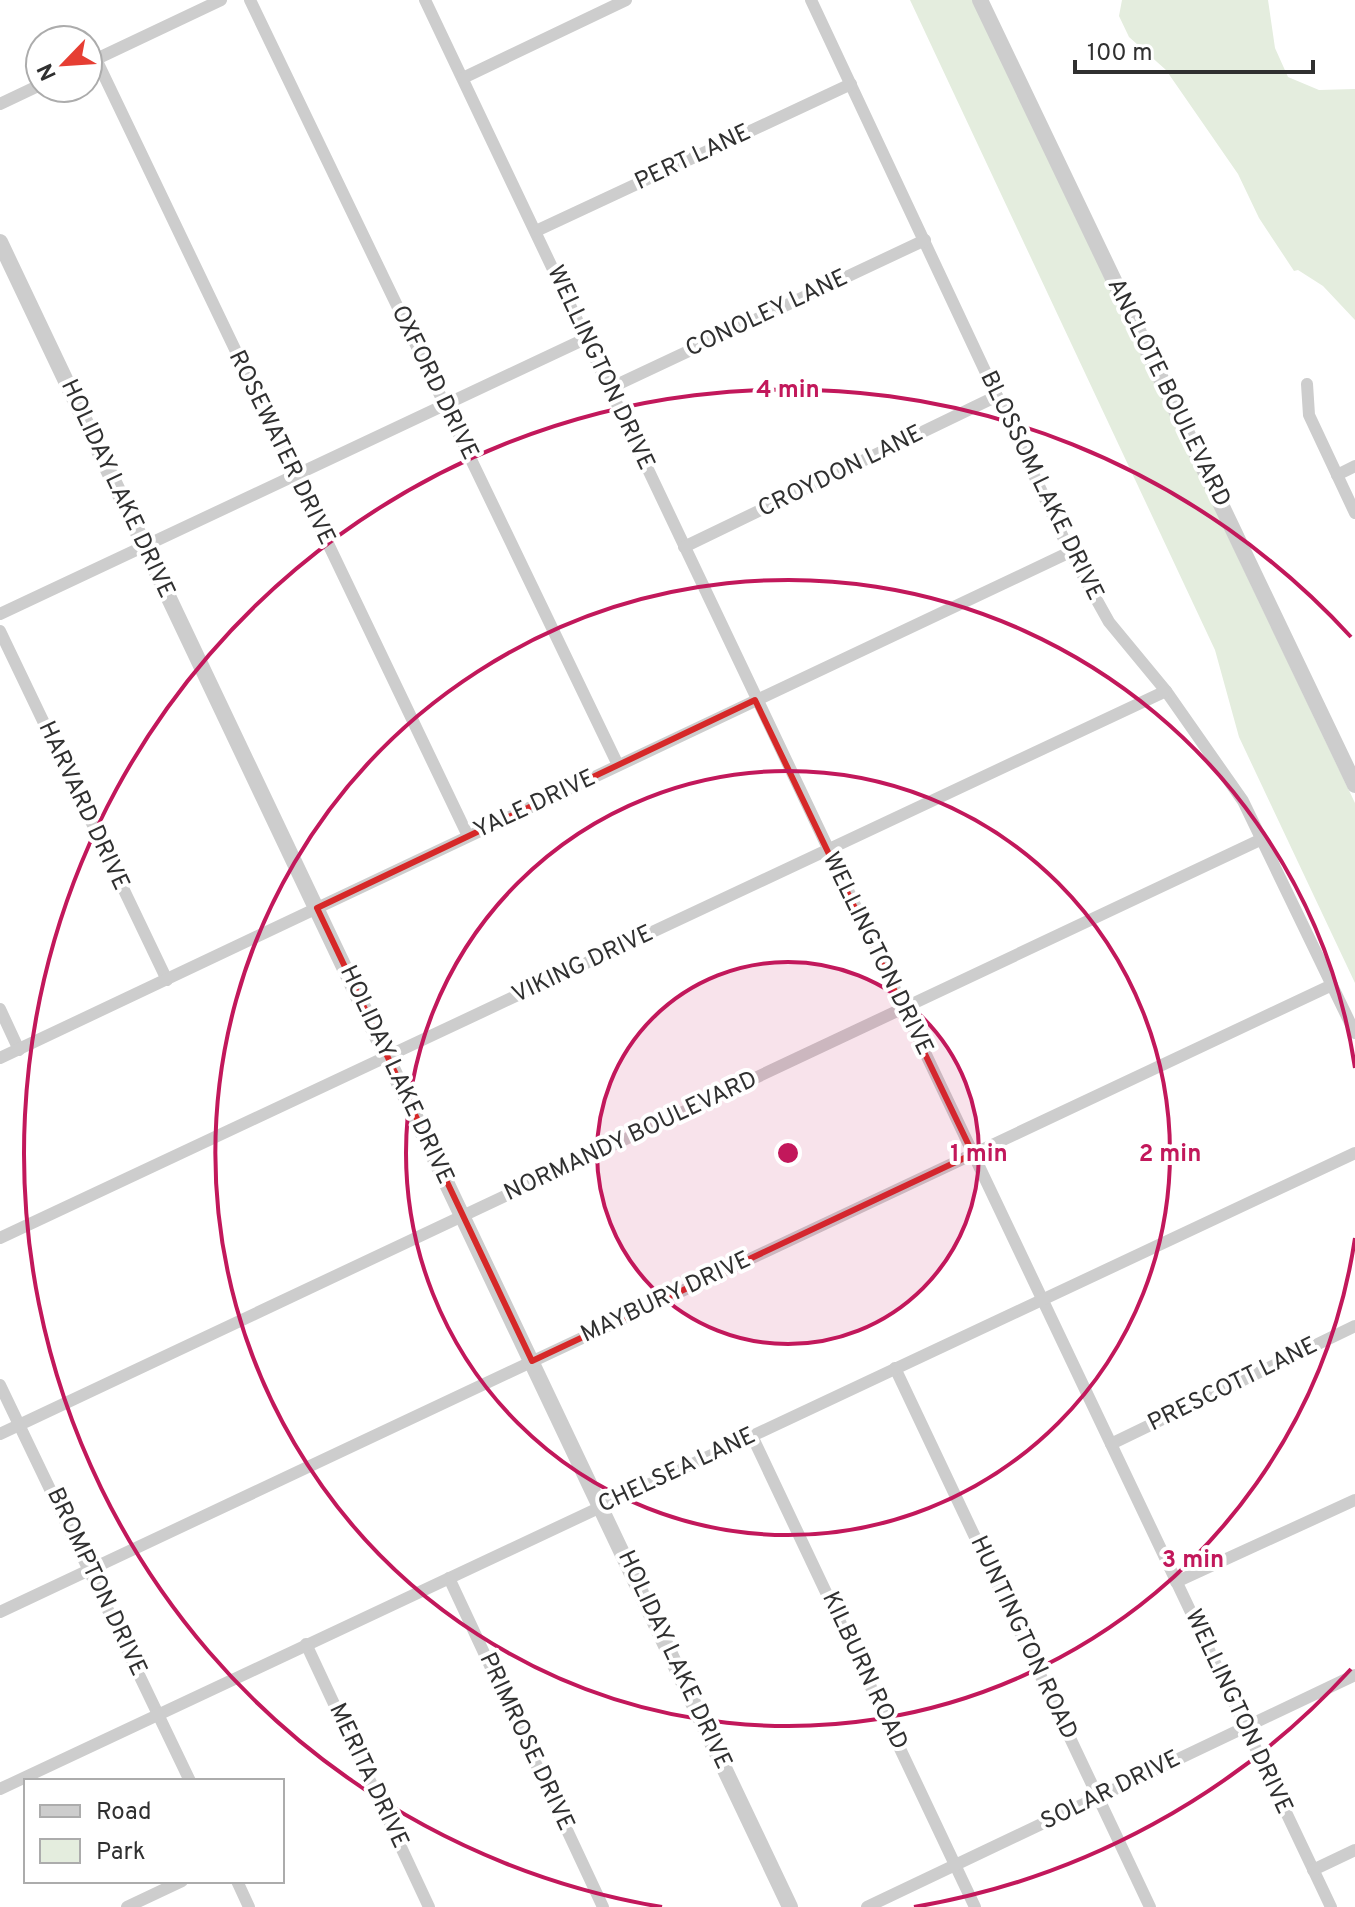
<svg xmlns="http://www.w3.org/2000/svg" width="1355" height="1907" font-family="Overpass,sans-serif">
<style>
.green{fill:#e4edde}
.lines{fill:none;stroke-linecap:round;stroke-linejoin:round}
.minor{stroke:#cdcdcd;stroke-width:12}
.tertiary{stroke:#cdcdcd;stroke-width:16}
.marked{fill:none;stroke:#d62828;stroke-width:6;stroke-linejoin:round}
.ring{fill:none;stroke:#c2185b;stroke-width:4}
.labels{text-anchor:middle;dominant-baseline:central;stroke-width:8;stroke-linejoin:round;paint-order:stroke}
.street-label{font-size:24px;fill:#303030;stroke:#fff}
.centre{fill:#c2185b;stroke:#fff;stroke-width:4}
.ring-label{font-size:24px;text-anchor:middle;font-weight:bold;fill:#c2185b;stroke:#fff;stroke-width:8;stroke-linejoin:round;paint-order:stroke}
</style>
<rect width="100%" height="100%" fill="#fff"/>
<g class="green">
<polygon points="910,0 972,0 1355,803 1355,983 1239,737 1215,650"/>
<polygon points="1122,0 1268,0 1275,48 1288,77 1319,90 1355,89 1355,320 1323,286 1298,270 1294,271 1259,218 1238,174 1166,70 1129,37 1119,16"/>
</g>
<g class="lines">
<g class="minor">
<polyline points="250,0 618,765"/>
<polyline points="425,0 1331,1907"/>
<polyline points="811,0 1070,552 1109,622 1166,691 1243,801 1355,1033"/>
<polyline points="96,59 468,836"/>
<polyline points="88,63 221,0"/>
<polyline points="463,78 626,0"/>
<polyline points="0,104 40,85"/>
<polyline points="536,231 851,84"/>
<polyline points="1307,384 1309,415 1355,513"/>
<polyline points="610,388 925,240"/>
<polyline points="1337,475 1355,466"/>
<polyline points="684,547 997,396"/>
<polyline points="0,614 587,338"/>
<polyline points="0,631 167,980"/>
<polyline points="0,1009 19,1050"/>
<polyline points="0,1058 1070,552"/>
<polyline points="0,1238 1166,691"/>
<polyline points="895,1368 1150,1907"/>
<polyline points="0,1385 190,1781"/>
<polyline points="0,1434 1262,839"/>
<polyline points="752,1436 975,1907"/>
<polyline points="1111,1444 1355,1326"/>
<polyline points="449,1578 603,1907"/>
<polyline points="1176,1582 1355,1500"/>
<polyline points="0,1612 1332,985"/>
<polyline points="306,1644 429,1907"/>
<polyline points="0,1789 1355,1153"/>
<polyline points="1313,1870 1355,1850"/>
<polyline points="237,1881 249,1907"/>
<polyline points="127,1907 182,1881"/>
<polyline points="867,1907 1355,1675"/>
</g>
<g class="tertiary">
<polyline points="980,0 1355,785"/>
<polyline points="0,242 790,1907"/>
</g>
</g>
<path class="marked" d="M 755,700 L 973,1154 L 532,1361 L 317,908 Z"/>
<circle cx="788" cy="1153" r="191" fill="#c2185b" fill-opacity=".12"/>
<g class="ring">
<circle cx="788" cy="1153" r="191"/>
<circle cx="788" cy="1153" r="382"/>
<path d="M1355 1238A573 573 0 1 1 1355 1068"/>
<path d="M1351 1669A764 764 0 0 1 914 1907M662 1907A764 764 0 1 1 1351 637"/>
</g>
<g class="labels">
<g class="street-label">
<text transform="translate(693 158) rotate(-25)">PERT LANE</text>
<text transform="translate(767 314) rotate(-25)">CONOLEY LANE</text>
<text transform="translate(600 368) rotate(65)">WELLINGTON DRIVE</text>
<text transform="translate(434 383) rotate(64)">OXFORD DRIVE</text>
<text transform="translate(1168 393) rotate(64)">ANCLOTE BOULEVARD</text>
<text transform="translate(281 448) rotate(64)">ROSEWATER DRIVE</text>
<text transform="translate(841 472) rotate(-26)">CROYDON LANE</text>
<text transform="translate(1041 486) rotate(64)">BLOSSOM LAKE DRIVE</text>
<text transform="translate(117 489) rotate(65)">HOLIDAY LAKE DRIVE</text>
<text transform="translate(535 805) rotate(-25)">YALE DRIVE</text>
<text transform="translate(83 806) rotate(65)">HARVARD DRIVE</text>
<text transform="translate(877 954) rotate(64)">WELLINGTON DRIVE</text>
<text transform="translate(583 965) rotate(-25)">VIKING DRIVE</text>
<text transform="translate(396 1075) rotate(65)">HOLIDAY LAKE DRIVE</text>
<text transform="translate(631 1137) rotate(-25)">NORMANDY BOULEVARD</text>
<text transform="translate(666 1298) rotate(-25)">MAYBURY DRIVE</text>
<text transform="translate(1233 1385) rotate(-26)">PRESCOTT LANE</text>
<text transform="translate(677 1471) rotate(-25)">CHELSEA LANE</text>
<text transform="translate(96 1582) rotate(65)">BROMPTON DRIVE</text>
<text transform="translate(1023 1638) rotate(65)">HUNTINGTON ROAD</text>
<text transform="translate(674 1660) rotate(65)">HOLIDAY LAKE DRIVE</text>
<text transform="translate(864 1671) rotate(65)">KILBURN ROAD</text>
<text transform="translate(1238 1712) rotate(65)">WELLINGTON DRIVE</text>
<text transform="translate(526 1742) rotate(65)">PRIMROSE DRIVE</text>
<text transform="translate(368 1776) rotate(65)">MERITA DRIVE</text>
<text transform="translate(1111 1791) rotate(-26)">SOLAR DRIVE</text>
</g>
</g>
<circle cx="788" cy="1153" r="12" class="centre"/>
<g class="ring-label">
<text x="788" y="397">4 min</text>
<text x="979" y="1161">1 min</text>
<text x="1170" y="1161">2 min</text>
<text x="1193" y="1567">3 min</text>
</g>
<rect x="24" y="1779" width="260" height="104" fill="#ffffff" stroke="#acacac" stroke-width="2"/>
<rect x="40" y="1805" width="40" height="12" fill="#cdcdcd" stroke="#acacac" stroke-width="2"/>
<text x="96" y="1819" font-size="24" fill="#303030">Road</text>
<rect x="40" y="1839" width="40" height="24" fill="#e4edde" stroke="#acacac" stroke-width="2"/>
<text x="96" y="1859" font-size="24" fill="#303030">Park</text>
<g transform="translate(64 64) rotate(245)"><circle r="38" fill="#ffffff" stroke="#acacac" stroke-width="2"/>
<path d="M0-6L14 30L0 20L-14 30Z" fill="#e63e33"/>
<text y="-12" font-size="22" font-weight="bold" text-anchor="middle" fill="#303030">N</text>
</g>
<path d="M1075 60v12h238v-12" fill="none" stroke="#303030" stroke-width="4"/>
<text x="1087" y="60" font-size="24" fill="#303030" stroke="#ffffff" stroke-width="6" paint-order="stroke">100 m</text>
</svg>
